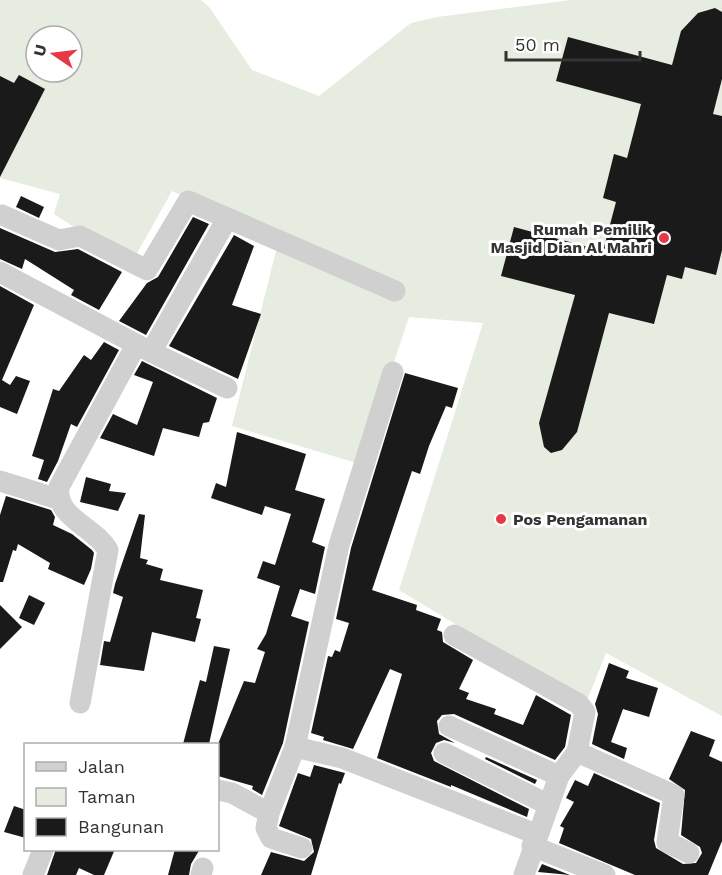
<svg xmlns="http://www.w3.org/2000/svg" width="722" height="875" font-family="'Work Sans',sans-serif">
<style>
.green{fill:#e6ecdf;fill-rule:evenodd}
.building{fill:#1a1a1a}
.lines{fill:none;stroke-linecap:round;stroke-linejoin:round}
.street{stroke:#d0d0d0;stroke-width:21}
.poi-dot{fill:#e63946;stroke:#fff;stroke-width:2}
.labels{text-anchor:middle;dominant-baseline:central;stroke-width:6;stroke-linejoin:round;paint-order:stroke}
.poi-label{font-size:16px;font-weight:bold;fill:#333;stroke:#fff;text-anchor:end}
</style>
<rect width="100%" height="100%" fill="#fff"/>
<path class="green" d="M 0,0 L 201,0 L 209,7 L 252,70 L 319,96 L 411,23 L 437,17 L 571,0 L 722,0 L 722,716 L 606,653 L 586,703 L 399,590 L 483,323 L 409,317 L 360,464 L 232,426 L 279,239 L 172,191 L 131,264 L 54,214 L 60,194 L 0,178 ZM 36,36 L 72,36 L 72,72 L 36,72 Z"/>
<g class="building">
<polygon points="715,8 722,12 722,79 713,114 722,116 722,250 716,275 685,267 682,279 667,275 654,324 609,313 577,432 562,450 551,453 544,447 539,423 575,295 501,276 514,227 603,251 616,202 603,198 614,154 627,158 641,104 556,81 568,37 672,65 681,31 698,13"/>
<polygon points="19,75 45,89 0,177 0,76 14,83"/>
<polygon points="21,196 44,207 39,218 16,207"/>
<polygon points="193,217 209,224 146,335 119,321 147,283 158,277"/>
<polygon points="0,228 55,252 78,249 122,272 99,310 71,295 74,290 25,259 22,269 0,259"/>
<polygon points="234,235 254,246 232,305 261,314 238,379 169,346"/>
<polygon points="0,286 34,305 2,380 10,385 16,376 30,381 17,414 0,407"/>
<polygon points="104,342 119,350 77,427 71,424 58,461 47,482 38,479 44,460 32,456 53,389 59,391 84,355 91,360"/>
<polygon points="142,361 217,398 209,422 203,423 199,437 163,428 154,456 100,438 113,414 137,425 153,382 134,375"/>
<polygon points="405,373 458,388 452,408 446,406 429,446 420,474 412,471 372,590 417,605 416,610 441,619 437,630 442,632 443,642 473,660 459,689 469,693 466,699 496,709 494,714 523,725 536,695 571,715 565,747 555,760 454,714 442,715 437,721 439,734 455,743 444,740 436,743 431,753 434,761 529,809 527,817 451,785 451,787 377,758 402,674 390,669 353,749 323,740 324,737 311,733 328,656 332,657 335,650 340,652 349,623 336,619 351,548"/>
<polygon points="237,432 306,454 295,490 325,499 312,542 325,547 315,594 300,589 291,616 309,622 283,743 262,795 252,789 253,786 218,776 218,744 244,681 255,683 265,652 257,649 266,634 280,586 257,578 263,561 275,565 291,514 265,506 262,515 211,498 216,483 226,487"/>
<polygon points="86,477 111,484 109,491 126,493 118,511 80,502"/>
<polygon points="6,496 51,510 55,517 53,525 72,534 92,550 94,553 91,569 84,585 48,569 50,563 18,544 16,551 13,550 3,582 0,582 0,515"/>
<polygon points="139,514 145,515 140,558 148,560 146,564 163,569 160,580 203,590 196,618 201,619 195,642 152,632 144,671 100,665 104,641 110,642 123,597 113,593 115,584"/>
<polygon points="29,595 45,603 34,625 19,618"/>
<polygon points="0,605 22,627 0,649"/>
<polygon points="214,646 230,649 209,744 183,744 200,680 206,682"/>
<polygon points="609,663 629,671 626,678 658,688 649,717 623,709 611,742 627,748 624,759 592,744 598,714 595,704"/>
<polygon points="691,731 715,740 709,756 722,762 722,841 708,875 635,875 559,843 564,828 560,826 574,802 566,798 575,780 588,786 594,773 660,803 654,840 656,848 683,864 696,863 702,853 700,847 681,835 685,790 669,779"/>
<polygon points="486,757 537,780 535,784 485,759"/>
<polygon points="314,765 345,773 341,784 339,783 311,875 261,875 271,852 304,861 314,852 311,839 279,826 298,773 310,777"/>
<polygon points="14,806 26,810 26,838 4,832"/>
<polygon points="56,849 115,849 104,875 94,875 79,868 76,875 47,875"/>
<polygon points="175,849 200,849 191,864 189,875 168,875"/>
<polygon points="542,864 570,875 538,872"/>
</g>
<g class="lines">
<g class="street">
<polyline points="2,215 59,240 80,236 147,270 188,201 395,291"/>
<polyline points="0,272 151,352 227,388"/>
<polyline points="151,352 227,219"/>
<polyline points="0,481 58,499"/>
<polyline points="454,635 579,704 585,712 577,752 559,776 524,875"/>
<path d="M 80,703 L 108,550 C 94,526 55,518 59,487 L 136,345"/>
<polyline points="449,726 559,776"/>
<polyline points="295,747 342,758 536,834"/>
<polyline points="577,752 674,795 667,842 689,853"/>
<polyline points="444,753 549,805"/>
<polyline points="218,790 232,793 269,813"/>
<polyline points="532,846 605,875"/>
<polyline points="302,848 271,838 266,828 269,813 295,747 339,545 393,372"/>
<polyline points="33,875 43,850"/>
<polyline points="201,875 203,868"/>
</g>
</g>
<g class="poi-dot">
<circle cx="664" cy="238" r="6"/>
<circle cx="501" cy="519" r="6"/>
</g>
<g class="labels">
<g class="poi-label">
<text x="652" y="229">Rumah Pemilik<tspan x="652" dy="18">Masjid Dian Al Mahri</tspan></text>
<text x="513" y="519" text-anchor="start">Pos Pengamanan</text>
</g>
</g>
<rect x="24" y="743" width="195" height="108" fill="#ffffff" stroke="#adadad" stroke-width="1.5"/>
<rect x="36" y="762" width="30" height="9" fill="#d0d0d0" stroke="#adadad" stroke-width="1.5"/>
<text x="78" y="773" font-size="18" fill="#333333">Jalan</text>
<rect x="36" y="788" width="30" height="18" fill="#e6ecdf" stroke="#adadad" stroke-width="1.5"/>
<text x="78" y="803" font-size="18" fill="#333333">Taman</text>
<rect x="36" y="818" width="30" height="18" fill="#1a1a1a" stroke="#adadad" stroke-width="1.5"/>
<text x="78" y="833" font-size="18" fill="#333333">Bangunan</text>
<g transform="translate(54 54) rotate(284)"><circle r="28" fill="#ffffff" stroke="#adadad" stroke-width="1.5"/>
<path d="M0-4.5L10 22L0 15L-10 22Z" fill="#e63946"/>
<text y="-9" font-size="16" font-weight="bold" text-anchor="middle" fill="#333333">U</text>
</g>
<path d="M506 51v9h134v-9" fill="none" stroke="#333333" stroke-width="3"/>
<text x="515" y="51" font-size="18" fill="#333333" stroke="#ffffff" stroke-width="4.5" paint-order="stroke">50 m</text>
</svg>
